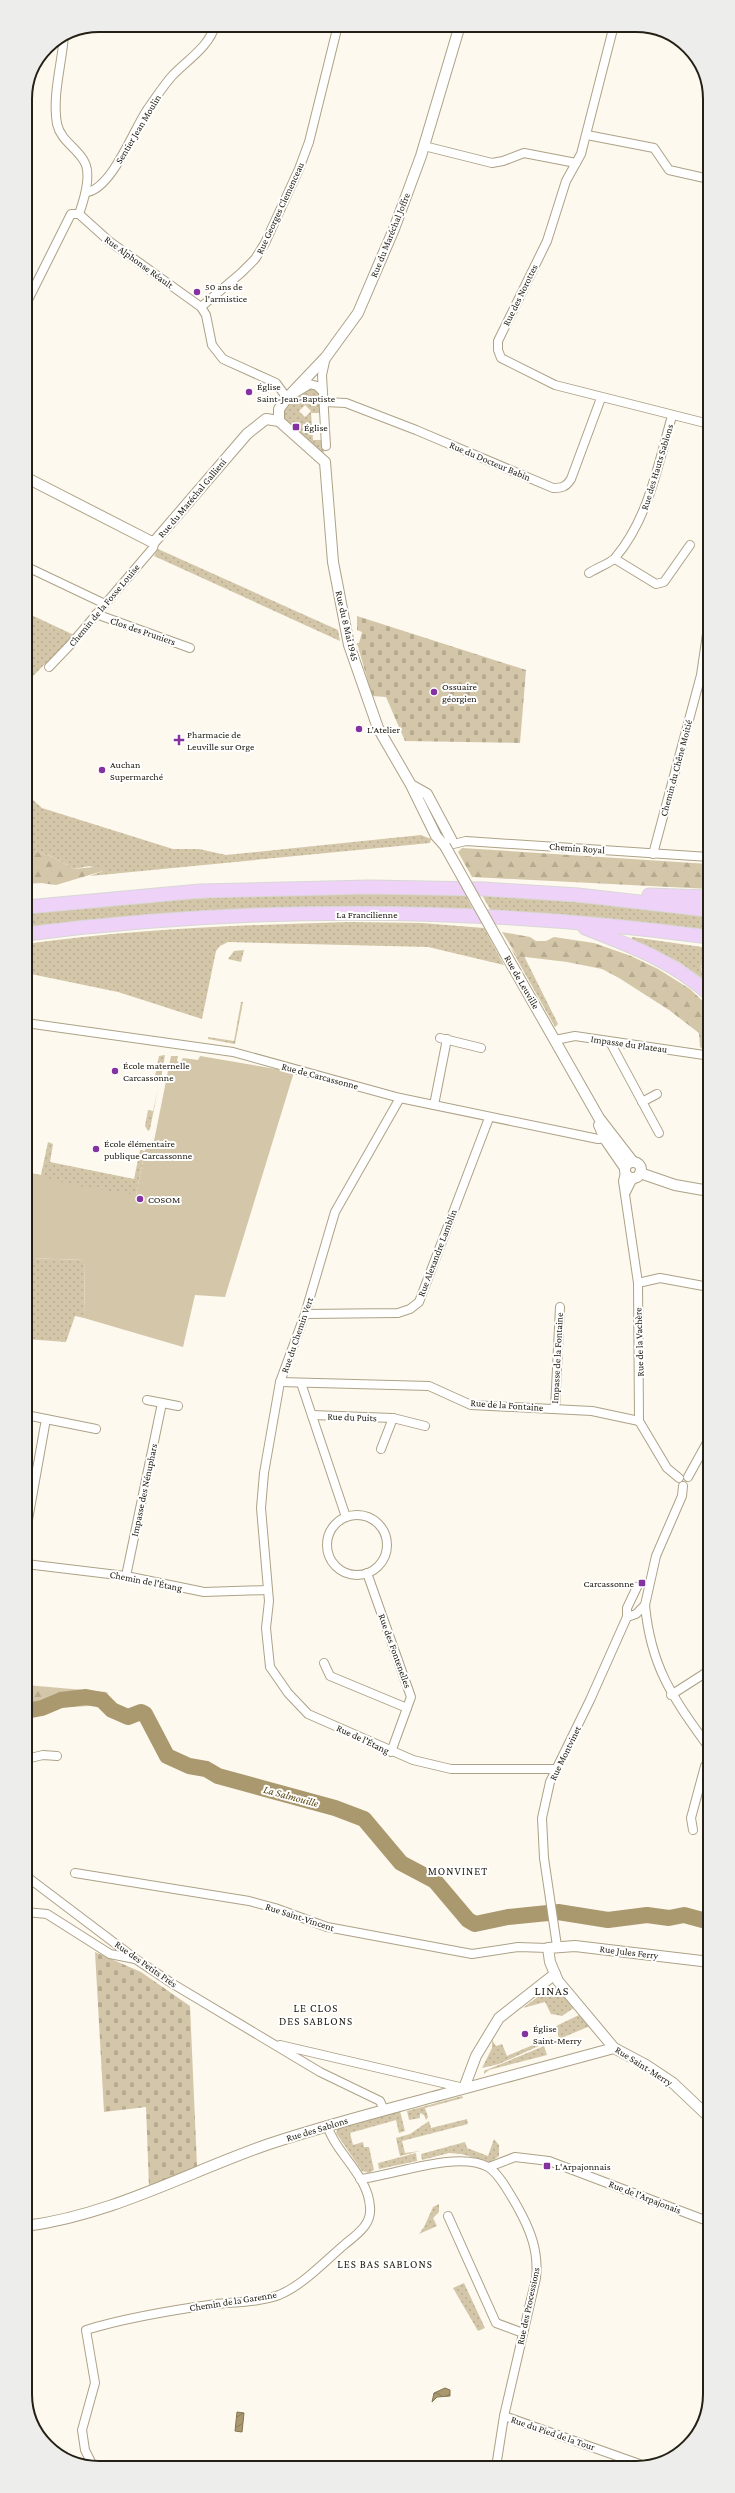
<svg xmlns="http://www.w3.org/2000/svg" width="735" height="2493" font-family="'Crimson Pro',serif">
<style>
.grass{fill:url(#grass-dots);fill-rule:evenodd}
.forest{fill:url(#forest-firs)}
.cemetery{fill:url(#cemetery-stones)}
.pitch{fill:#d4c7a9}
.water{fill:url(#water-waves);stroke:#827553}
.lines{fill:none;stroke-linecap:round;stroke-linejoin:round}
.river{stroke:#aa996e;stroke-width:16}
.minor-casing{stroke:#ada287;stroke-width:10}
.tertiary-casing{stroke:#ada287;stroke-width:12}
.trunk-casing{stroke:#d8d7d5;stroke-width:15}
.minor{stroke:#fff;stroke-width:8}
.tertiary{stroke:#fff;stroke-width:10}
.trunk{stroke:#eed2f8;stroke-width:13}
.tertiary-bridge-casing{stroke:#ada287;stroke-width:12;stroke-linecap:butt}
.tertiary-bridge{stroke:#fff;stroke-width:10}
.poi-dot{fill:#8532a1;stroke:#fff;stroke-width:1.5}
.labels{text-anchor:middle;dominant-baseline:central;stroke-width:4;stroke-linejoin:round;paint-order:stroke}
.street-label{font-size:10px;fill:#242015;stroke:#fff}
.poi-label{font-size:10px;fill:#242015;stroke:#fff;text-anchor:start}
.water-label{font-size:11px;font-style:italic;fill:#5b4712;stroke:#fff}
.neighbourhood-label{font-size:11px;letter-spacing:1px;fill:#242015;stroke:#fff}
.quarter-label{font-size:12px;letter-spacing:1px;fill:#242015;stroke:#fff}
.rim{fill:none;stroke:#242015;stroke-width:2}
</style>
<defs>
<pattern id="grass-dots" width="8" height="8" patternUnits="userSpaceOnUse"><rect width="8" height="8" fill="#d4c7a9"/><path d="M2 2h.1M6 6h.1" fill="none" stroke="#b6ab91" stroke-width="1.8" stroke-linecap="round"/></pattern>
<pattern id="forest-firs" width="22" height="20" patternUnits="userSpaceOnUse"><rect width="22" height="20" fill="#d4c7a9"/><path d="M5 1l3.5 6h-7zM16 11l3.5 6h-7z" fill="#b6ab91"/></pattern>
<pattern id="cemetery-stones" width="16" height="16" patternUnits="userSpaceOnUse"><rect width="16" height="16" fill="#d4c7a9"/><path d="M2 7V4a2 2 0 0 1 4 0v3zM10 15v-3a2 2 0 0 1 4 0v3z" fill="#b6ab91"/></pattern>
<pattern id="water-waves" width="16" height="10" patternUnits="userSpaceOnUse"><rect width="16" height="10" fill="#aa996e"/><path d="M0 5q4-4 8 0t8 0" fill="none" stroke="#8a7c59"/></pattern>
</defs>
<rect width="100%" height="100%" fill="#fef9ee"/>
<g class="grass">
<path d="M 306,385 L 323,392 L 326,446 L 322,457 L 279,421 L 279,409 ZM 305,405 L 311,411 L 305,417 L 299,411 ZM 311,413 L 323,413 L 324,440 L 313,440 Z"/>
<polygon points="158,549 338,630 340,641 154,556"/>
<polygon points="25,612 74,635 25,684"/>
<polygon points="25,783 33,800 42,808 173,849 199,849 226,855 421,835 431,839 430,843 90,876 103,871 90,866 74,869 53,857 25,848"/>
<path d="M 305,893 L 465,894 L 474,911 C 321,907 178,909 26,929 L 26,913 L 134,902 Z"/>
<polygon points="482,895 575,902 709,915 709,931 491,911"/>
<path d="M 349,922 L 422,923 L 484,928 L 504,965 L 428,947 L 228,942 L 220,946 L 216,951 L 202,1019 L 118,992 L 26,973 L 26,944 C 133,929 241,925 349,922 Z"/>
<polygon points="632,937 709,948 709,962 700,966 706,981 679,962 631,941"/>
<polygon points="510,947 517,956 524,956 558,1024 555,1027"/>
<polygon points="244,950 241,962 228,959 234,951"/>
<polygon points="241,1002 243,1002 235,1044 208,1039 208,1037 234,1041"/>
<polygon points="165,1055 161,1078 155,1076 159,1056"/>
<polygon points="158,1089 150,1129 148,1131 145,1126 148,1110 153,1111"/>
<polygon points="48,1142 53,1144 50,1162 134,1179 140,1150 145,1151 136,1195 26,1197 26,1172 41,1175"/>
<polygon points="26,1258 85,1260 84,1318 75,1316 66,1342 26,1339"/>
<polygon points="552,1986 560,1988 575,2007 562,2016 551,2014 545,2002 523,2008"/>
<polygon points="581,2014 590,2026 559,2039 556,2026"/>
<polygon points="552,2037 554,2039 499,2064 482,2068 492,2048 492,2040 496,2046 502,2044 507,2056"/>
<polygon points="544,2046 547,2055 489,2070 484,2074 484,2071"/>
<polygon points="462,2096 463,2098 425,2108 428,2117 426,2120 424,2115 420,2113 420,2118 409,2120 407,2111"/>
<polygon points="400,2111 405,2131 399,2133 396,2120 350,2133 353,2145 363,2142 364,2147 369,2147 374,2170 369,2173 362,2171 336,2133 338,2127"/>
<polygon points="467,2119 468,2124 402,2141 405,2153 420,2151 400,2156 396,2138 410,2134 429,2121 431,2128"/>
<polygon points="494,2139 499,2145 499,2156 490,2162 461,2154 449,2153 422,2160 421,2154 465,2142 467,2148 488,2156"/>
<polygon points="416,2153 417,2161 379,2169 378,2163"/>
<polygon points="439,2204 439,2212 433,2218 437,2226 419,2234 424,2227 433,2207"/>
<polygon points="464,2283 485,2328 478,2331 453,2288"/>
</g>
<g class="forest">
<polygon points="25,848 53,857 74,869 103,866 103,871 56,885 41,883 26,884"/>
<polygon points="462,848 709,864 709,889 472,877 458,852"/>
<polygon points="502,932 530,937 536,941 546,941 554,937 594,943 631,956 658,969 690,989 709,1007 709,1053 700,1047 699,1033 669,1010 619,978 602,969 567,962 517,956"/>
<polygon points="709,962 709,984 700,966"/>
<polygon points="26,1685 107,1692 111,1701 105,1705 42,1709 26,1714"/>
</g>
<g class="cemetery">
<polygon points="357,616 526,670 520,743 405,741 386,697 372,696 357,643 359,643 362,632 357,630"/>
<polygon points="95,1952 141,1972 190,2006 197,2166 149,2187 146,2107 104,2112"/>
</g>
<polygon class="pitch" points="171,1056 178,1056 177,1061 181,1062 183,1058 198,1060 200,1056 294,1072 225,1297 195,1295 183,1347 84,1318 85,1260 26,1258 26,1172 73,1185 136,1195 146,1146 153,1146"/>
<g class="water">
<polygon points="445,2388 450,2390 450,2396 437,2397 432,2402 434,2393"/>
<polygon points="237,2412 244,2413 242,2432 235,2431"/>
</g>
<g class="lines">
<g class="river">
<polyline points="26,1711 42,1708 61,1700 86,1697 102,1700 112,1710 128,1717 141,1712 145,1714 167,1756 189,1766 206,1769 218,1776 335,1808 364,1819 401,1863 435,1881 468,1920 475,1924 508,1917 548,1913"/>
<polyline points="558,1912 608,1920 647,1915 669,1918 684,1915 710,1922"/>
</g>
<g class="minor-casing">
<g id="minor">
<polyline points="614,25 581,154 566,181 547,241 498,341 498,350 501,358 555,385 709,424"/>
<path d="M 64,35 C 62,64 52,95 57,124 C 61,141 76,147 84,161 C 92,174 84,200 79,214"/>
<polyline points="587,135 654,148 669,170 709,179"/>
<polyline points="424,146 492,163 503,161 524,153 576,163"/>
<path d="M 87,192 C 112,188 133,131 147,110 C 155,99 163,86 172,76 C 186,61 210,46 215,25"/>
<polyline points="79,214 109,241 201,307 206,315 212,345 223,359 276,383 287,398 310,384 317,386 323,392"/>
<polyline points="25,306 71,214 79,214"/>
<polyline points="201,307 241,273 255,259 265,243 299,169 309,142 338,25"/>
<path d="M 324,402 L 346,403 L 416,430 L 553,488 C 562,488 566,487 571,479 L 601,398"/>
<polyline points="326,446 322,375 326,357"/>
<polyline points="615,559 656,584 664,582 690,545"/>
<polyline points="25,566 105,604"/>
<path d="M 589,573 C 596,568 611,563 615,558 C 649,518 658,464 672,416"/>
<polyline points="96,614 190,648"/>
<polyline points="49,667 71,644 153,548 155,541"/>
<polyline points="445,846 466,841 709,857"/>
<polyline points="653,854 701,675 707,634"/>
<polyline points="26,1023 233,1052 400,1098 598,1139 610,1138"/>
<polyline points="440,1038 481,1048"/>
<polyline points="555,1040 575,1036 704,1055"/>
<polyline points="610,1042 659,1133"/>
<polyline points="400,1098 335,1212 305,1314 280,1382 264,1473 261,1508 269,1601 266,1628 270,1667 288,1693 308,1714 413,1760 451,1769 557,1769"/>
<polyline points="642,1102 657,1094"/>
<polyline points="434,1105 447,1039"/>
<polyline points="625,1173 623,1181 638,1283 639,1421 667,1468 679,1478"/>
<polyline points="626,1192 633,1178"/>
<polyline points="638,1283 660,1278 709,1287"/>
<polyline points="305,1314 398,1313 410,1309 419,1302 489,1118"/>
<polyline points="280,1382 429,1386 471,1405 592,1411 639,1421"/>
<polyline points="301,1383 346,1517"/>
<polyline points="147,1400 178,1406"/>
<polyline points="555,1409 560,1307"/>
<polyline points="26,1415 96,1429"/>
<polyline points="312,1415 393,1418 425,1426"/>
<polyline points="381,1449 393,1418"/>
<polyline points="688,1477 709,1439"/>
<circle cx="357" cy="1545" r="30"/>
<polyline points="26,1531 46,1419"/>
<polyline points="26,1564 126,1576 204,1592 267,1590"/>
<polyline points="367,1573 411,1697 391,1752"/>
<polyline points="126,1576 162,1403"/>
<path d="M 645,1605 C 651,1669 674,1699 710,1749"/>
<polyline points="627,1617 627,1608 637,1587"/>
<polyline points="324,1663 330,1676 407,1708"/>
<polyline points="671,1695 710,1670"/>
<polyline points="26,1759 43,1755 57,1756"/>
<polyline points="693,1830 691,1818 705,1766 710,1760"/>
<polyline points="75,1873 249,1901 275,1908 327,1927 472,1954 518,1947 548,1948"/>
<polyline points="26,1876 137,1960 173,1984 320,2072 380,2101 384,2110"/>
<polyline points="26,1912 47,1914 110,1954 135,1959"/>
<polyline points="557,1946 544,1858 542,1818 550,1782 590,1700 627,1617 636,1614 645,1605 656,1556 682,1496 683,1486"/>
<polyline points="280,2045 464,2088"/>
<polyline points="489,2167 515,2157 549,2161 710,2222"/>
<path d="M 360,2179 C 395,2175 458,2150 488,2167 C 499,2173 511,2196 517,2206 C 530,2229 539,2251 536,2278 L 504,2416 L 496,2467"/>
<polyline points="448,2216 496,2323 523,2333"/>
<polyline points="504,2416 648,2467"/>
<path d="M 94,2468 L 85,2450 L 82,2430 L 95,2383 L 86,2330 C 128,2317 173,2310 216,2304 C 236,2302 260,2302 279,2295 C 303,2285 324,2262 344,2245 C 356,2235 372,2225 370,2207 C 368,2175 336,2154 327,2125"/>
</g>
</g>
<g class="tertiary-casing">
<g id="tertiary">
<polyline points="279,421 279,409 287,398 326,357 358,313 394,229 421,156 460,25"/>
<polyline points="25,477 150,541 155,541 247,434 266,419 279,421 325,462 333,562 349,645 378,728 411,785 436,836 445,846 451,839 427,794 411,785"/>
<polyline points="505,953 599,1118 633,1162"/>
<polyline points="599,1125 605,1139 625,1168"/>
<circle cx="633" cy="1170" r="8"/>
<polyline points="640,1173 675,1185 709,1191"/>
<polyline points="710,1962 575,1946 548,1948 550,1962 558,1981 614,2048 646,2065 673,2083 710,2118"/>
<polyline points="464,2088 476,2056 499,2018 555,1974"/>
<path d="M 26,2226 C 112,2215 188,2172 269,2144 C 326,2125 385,2110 444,2094 C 501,2079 557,2063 614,2048"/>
</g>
</g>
<g class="trunk-casing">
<g id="trunk">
<polyline points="649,895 709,897"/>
<polyline points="26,907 200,891 369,887 484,889 578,895 709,910"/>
<path d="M 585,928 C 629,945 673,961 709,994"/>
<path d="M 26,934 C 252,905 483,907 709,937"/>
</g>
</g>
<use href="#minor" class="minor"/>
<use href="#tertiary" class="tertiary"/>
<use href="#trunk" class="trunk"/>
<g class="tertiary-bridge-casing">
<polyline id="tertiary-bridge" points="445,846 505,953"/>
</g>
<use href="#tertiary-bridge" class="tertiary-bridge"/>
</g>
<g class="poi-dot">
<circle cx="197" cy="292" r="4"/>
<circle cx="249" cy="392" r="4"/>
<rect x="292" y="423" width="8" height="8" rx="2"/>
<circle cx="434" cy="692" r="4"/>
<circle cx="359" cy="729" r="4"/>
<path d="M177 734h4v4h4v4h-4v4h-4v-4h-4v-4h4z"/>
<circle cx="102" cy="770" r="4"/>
<circle cx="115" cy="1071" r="4"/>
<circle cx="96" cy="1149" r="4"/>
<circle cx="140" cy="1199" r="4"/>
<rect x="638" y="1579" width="8" height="8" rx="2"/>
<circle cx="525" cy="2034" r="4"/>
<rect x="543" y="2162" width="8" height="8" rx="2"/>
</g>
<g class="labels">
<g class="street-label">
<text transform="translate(138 129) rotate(-59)">Sentier Jean Moulin</text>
<text transform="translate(280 208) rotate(-65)">Rue Georges Clemenceau</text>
<text transform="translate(390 235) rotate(-68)">Rue du Maréchal Joffre</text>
<text transform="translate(139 262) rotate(36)">Rue Alphonse Réault</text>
<text transform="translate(520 295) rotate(-64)">Rue des Norottes</text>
<text transform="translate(490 461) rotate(23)">Rue du Docteur Babin</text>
<text transform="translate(657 467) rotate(-73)">Rue des Hauts Sablons</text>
<text transform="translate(192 498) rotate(-50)">Rue du Maréchal Gallieni</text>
<text transform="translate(104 605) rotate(-50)">Chemin de la Fosse Louise</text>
<text transform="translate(347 626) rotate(77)">Rue du 8 Mai 1945</text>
<text transform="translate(143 631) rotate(19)">Clos des Pruniers</text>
<text transform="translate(676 768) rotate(-75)">Chemin du Chêne Moitié</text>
<text transform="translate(577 848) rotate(4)">Chemin Royal</text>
<text x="367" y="914">La Francilienne</text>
<text transform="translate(522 982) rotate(60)">Rue de Leuville</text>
<text transform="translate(629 1044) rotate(8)">Impasse du Plateau</text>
<text transform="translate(320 1076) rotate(15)">Rue de Carcassonne</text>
<text transform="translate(437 1253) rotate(-69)">Rue Alexandre Lamblin</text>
<text transform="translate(297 1335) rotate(-71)">Rue du Chemin Vert</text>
<text transform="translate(639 1342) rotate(-92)">Rue de la Vachère</text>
<text transform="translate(557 1358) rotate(-87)">Impasse de la Fontaine</text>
<text transform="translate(507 1405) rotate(4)">Rue de la Fontaine</text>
<text transform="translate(352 1417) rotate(2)">Rue du Puits</text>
<text transform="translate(144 1490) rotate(-78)">Impasse des Nénuphars</text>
<text transform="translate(146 1581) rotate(11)">Chemin de l'Étang</text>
<text transform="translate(395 1651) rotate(70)">Rue des Fontenelles</text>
<text transform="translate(363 1739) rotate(25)">Rue de l'Étang</text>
<text transform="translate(565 1753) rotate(-64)">Rue Montvinet</text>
<text transform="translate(300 1917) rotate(18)">Rue Saint-Vincent</text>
<text transform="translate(629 1952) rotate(7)">Rue Jules Ferry</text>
<text transform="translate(146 1964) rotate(35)">Rue des Petits Prés</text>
<text transform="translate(644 2066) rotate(32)">Rue Saint-Merry</text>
<text transform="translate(317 2129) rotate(-17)">Rue des Sablons</text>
<text transform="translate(645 2197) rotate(21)">Rue de l'Arpajonais</text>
<text transform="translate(233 2301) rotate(-9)">Chemin de la Garenne</text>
<text transform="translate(528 2306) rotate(-78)">Rue des Processions</text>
<text transform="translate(553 2433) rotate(19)">Rue du Pied de la Tour</text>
</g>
<g class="poi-label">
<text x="205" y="286">50 ans de<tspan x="205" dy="12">l'armistice</tspan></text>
<text x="257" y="386">Église<tspan x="257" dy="12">Saint-Jean-Baptiste</tspan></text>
<text x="304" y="427">Église</text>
<text x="442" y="686">Ossuaire<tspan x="442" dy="12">géorgien</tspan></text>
<text x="367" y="729">L’Atelier</text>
<text x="187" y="734">Pharmacie de<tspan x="187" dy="12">Leuville sur Orge</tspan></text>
<text x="110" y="764">Auchan<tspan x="110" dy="12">Supermarché</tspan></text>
<text x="123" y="1065">École maternelle<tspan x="123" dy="12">Carcassonne</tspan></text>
<text x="104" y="1143">École élémentaire<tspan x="104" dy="12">publique Carcassonne</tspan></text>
<text x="148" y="1199">COSOM</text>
<text x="634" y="1583" text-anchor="end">Carcassonne</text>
<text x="533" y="2028">Église<tspan x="533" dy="12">Saint-Merry</tspan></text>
<text x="555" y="2166">L'Arpajonnais</text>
</g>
<g class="water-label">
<text transform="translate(291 1796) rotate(15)">La Salmouille</text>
</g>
<g class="neighbourhood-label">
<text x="458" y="1871">MONVINET</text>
<text x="316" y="2008">LE CLOS<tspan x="316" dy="13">DES SABLONS</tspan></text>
<text x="385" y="2264">LES BAS SABLONS</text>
</g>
<g class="quarter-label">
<text x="552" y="1991">LINAS</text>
</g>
</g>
<path d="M0 0H735V2493H0ZM99 32H636A67 67 0 0 1 703 99V2394A67 67 0 0 1 636 2461H99A67 67 0 0 1 32 2394V99A67 67 0 0 1 99 32Z" fill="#ededec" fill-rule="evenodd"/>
<path class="rim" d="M99 32H636A67 67 0 0 1 703 99V2394A67 67 0 0 1 636 2461H99A67 67 0 0 1 32 2394V99A67 67 0 0 1 99 32Z"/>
</svg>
